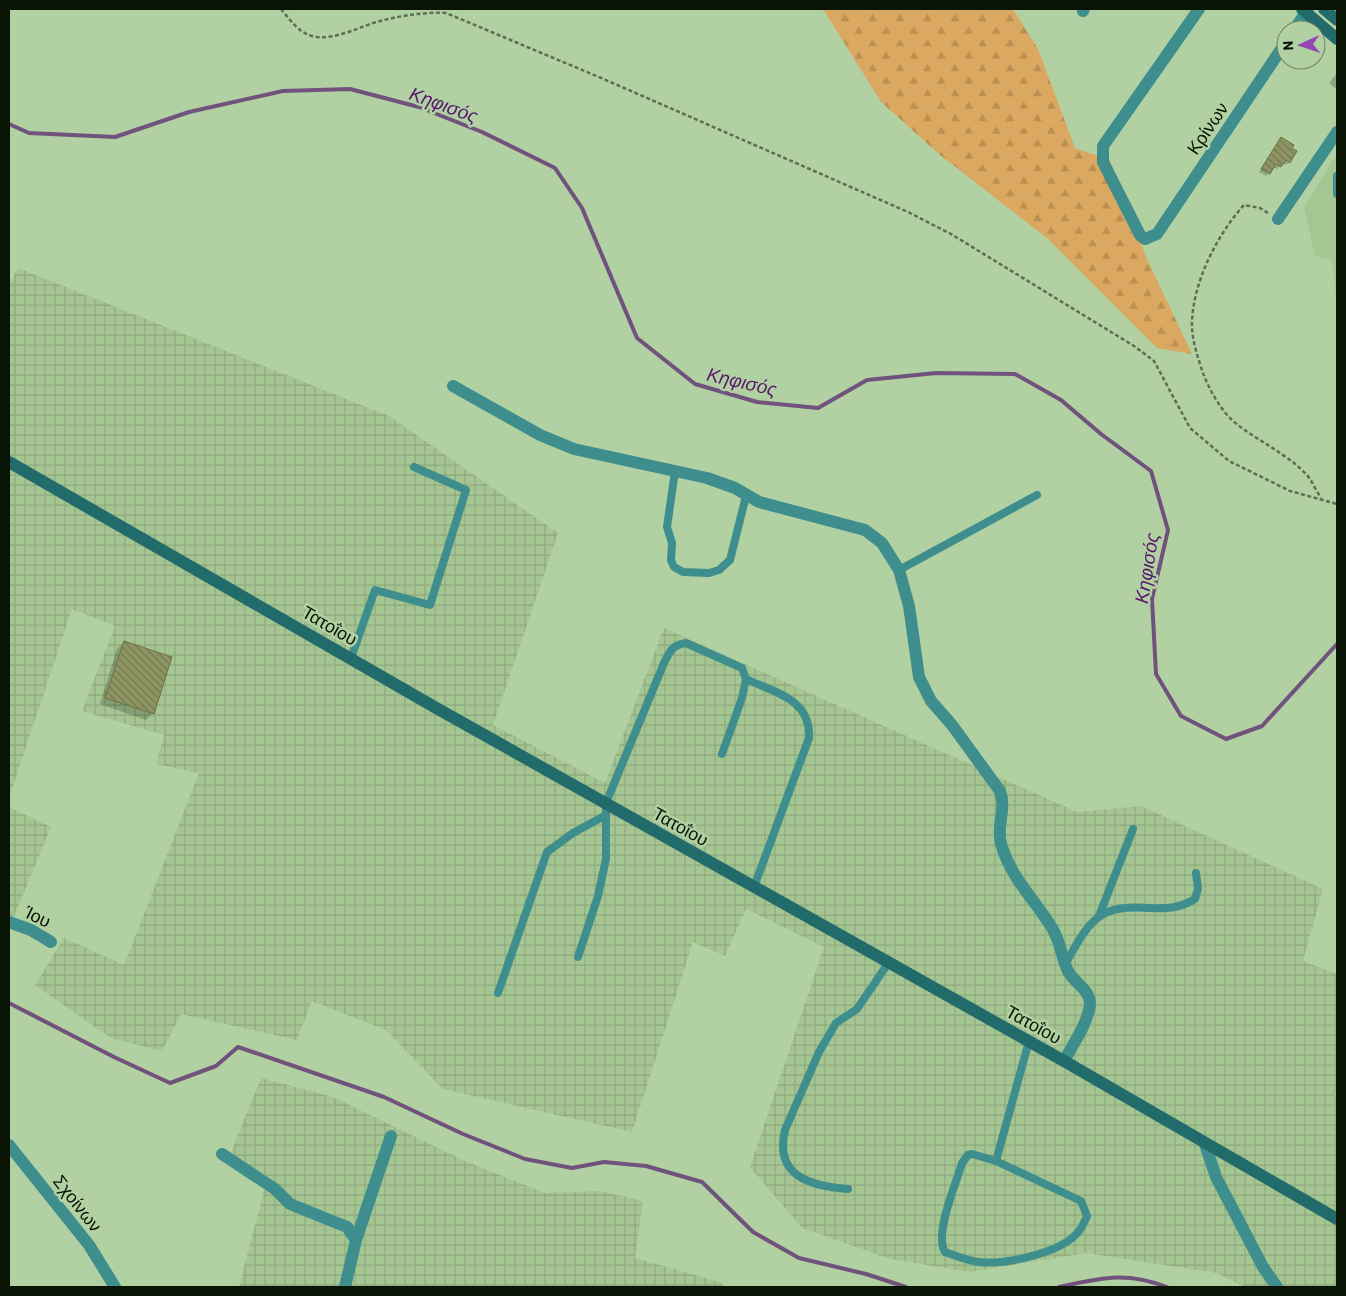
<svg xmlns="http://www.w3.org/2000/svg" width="1346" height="1296" font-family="Barlow,sans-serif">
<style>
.built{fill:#a5c693}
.industrial{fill:url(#industrial-grid)}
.forest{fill:url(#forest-firs)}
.shadow{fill:#0003}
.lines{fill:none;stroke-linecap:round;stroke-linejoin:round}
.stream{stroke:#70527d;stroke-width:4}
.building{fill:url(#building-back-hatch);stroke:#6b7241}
.path{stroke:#5b6f51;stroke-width:2.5;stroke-dasharray:4 2.5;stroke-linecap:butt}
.lane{stroke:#3e8e8e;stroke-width:8}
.street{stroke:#3e8e8e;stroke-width:12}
.secondary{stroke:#216b6b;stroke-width:12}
.labels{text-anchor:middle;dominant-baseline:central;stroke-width:5;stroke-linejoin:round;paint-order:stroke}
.street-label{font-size:18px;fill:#0a1405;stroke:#b2d1a3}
.water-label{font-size:19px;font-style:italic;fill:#56196d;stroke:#b2d1a3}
</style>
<defs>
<pattern id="industrial-grid" width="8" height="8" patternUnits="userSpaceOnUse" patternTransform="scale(1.25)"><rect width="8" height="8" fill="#a5c693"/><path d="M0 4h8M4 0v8" fill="none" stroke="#8da97d"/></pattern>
<pattern id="forest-firs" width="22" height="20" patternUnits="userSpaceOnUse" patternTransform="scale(1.25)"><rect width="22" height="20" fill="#daa860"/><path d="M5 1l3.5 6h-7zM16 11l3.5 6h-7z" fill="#ba9052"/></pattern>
<pattern id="building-back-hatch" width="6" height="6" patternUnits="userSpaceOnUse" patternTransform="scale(1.25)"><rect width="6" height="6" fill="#8e9563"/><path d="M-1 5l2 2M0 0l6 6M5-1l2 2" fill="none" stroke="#727850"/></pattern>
</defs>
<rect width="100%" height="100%" fill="#b2d1a3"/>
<polygon class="built" points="1337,154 1337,308 1332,260 1315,256 1304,207"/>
<g class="industrial">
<polygon points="18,268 389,416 558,533 493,725 605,783 664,628 1077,812 1141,806 1323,889 1303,961 1337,974 1337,1089 1335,1095 1337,1096 1337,1287 1245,1287 1217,1273 1086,1253 970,1272 890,1259 802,1228 750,1167 824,947 746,909 725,956 693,942 632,1132 443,1089 386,1030 312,1001 297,1040 181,1014 162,1051 111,1038 35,985 64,938 124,965 199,773 156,764 164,735 82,711 115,626 72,609 9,798 9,285"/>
<polygon points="9,807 51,827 9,929"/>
<polygon points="261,1078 333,1097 465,1161 545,1193 600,1191 643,1201 635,1258 723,1283 723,1287 239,1287 266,1183 227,1162"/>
</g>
<polygon class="forest" points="823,9 1013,9 1038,49 1075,148 1110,160 1146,257 1192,354 1157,348 1048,239 940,155 881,102"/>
<g class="shadow">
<polygon points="1337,73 1337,90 1329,83"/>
<polygon points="1278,142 1289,162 1286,165 1283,163 1277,169 1273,167 1266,176 1259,172"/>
<polygon points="124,643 153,713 146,720 100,704 117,649"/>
</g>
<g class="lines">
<g class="stream">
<polyline points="9,124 29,133 115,137 189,112 283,91 350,89 419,107 482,132 555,168 582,208 637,338 695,384 757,402 818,408 867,380 936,373 1015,374 1061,400 1101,434 1151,471 1168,530 1152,599 1156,674 1181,716 1226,739 1262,726 1337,644"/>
<polyline points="9,1003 114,1057 170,1083 216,1066 238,1047 384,1097 463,1134 525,1159 572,1168 604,1162 646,1166 702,1182 753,1232 799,1258 866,1274 906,1287"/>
<path d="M 1059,1287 C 1101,1278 1125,1271 1167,1287"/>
</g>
</g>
<g class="building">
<polygon points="1281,137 1294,145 1292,148 1297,151 1290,163 1286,160 1281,167 1276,164 1270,174 1261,169"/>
<polygon points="124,641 172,657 154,714 105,698"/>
</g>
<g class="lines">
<g class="path">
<path d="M 281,9 C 291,21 300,35 317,37 C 340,39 362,25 384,20 C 405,15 425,12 446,13 L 599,77 L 908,212 L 951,234 L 1134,346 L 1154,361 L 1190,428 L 1229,461 L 1290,491 L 1337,504"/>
<path d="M 1268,213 L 1260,208 L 1244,205 C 1217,235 1194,280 1192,321 C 1191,338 1198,358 1203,373 C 1209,389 1220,409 1233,421 C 1257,441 1285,452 1307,475 C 1312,481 1316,491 1321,498"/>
</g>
<g class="lane">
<polyline points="1337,176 1337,194"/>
<polyline points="675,471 667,527 672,543 671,560 674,567 683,572 709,573 719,570 730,560 746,496"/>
<polyline points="899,570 1037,495"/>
<polyline points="351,658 375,590 430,605 466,490 414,467"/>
<path d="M 746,679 C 776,693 811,699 809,738 L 754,887"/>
<polyline points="1099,916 1133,829"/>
<path d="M 578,957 L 598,896 L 606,859 L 606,803 L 664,663 C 670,651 672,645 686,643 L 742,668 L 746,679 L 742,698 L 722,754"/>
<path d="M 1066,963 C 1090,920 1098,904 1151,908 C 1167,909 1180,908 1195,899 L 1198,889 L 1196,873"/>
<polyline points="498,993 547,852 573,833 606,815"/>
<path d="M 996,1161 L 1081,1201 L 1087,1216 C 1083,1225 1080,1232 1072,1238 C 1053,1254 1003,1265 979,1262 C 968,1261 956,1256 945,1252 C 934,1234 956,1184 962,1163 L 968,1155 L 972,1154 L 996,1161 L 1029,1041"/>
<path d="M 848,1189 C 810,1186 774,1176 785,1130 L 819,1052 L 836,1023 L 857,1009 L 889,962"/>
</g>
<g class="street">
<polyline points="1199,9 1103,146 1103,162 1140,235 1145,239 1157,234 1286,42"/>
<polyline points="1083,11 1084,9"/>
<polyline points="1294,30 1308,9"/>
<polyline points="1278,219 1337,132"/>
<path d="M 453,386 L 540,435 L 574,449 L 707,478 L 735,488 L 759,502 L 865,530 L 882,543 L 899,570 L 909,606 L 919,677 L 931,701 L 952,725 L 1000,791 C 1007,809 995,828 1002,847 C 1012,879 1035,900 1052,928 C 1061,942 1061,957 1068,971 C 1074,983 1091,990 1090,1005 C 1087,1025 1073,1044 1064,1061"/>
<polyline points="9,922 31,930 51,942"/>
<polyline points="1205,1144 1216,1177 1263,1267 1277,1287"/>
<polyline points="9,1145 89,1245 115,1287"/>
<polyline points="222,1154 275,1189 290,1204 347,1227 356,1240 345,1287"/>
<polyline points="356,1240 391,1136"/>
</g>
<g class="secondary">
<polyline points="1302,9 1337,39"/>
<polyline points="1324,9 1337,20"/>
<polyline points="9,462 438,709 1064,1061 1337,1219"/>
</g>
</g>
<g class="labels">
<g class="street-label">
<text transform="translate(1207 128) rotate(-56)">Κρίνων</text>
<text transform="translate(330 625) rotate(30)">Τατοΐου</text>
<text transform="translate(681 826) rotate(29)">Τατοΐου</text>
<text transform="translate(38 916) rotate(26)">Ίου</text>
<text transform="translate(1034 1024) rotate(29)">Τατοΐου</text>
<text transform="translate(78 1203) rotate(52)">Σχοίνων</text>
</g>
<g class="water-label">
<text transform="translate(444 104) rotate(20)">Κηφισός</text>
<text transform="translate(742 381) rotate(13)">Κηφισός</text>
<text transform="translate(1146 568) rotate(-81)">Κηφισός</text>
</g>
</g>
<rect width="1346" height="1296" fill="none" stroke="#0a1405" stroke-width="20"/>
<g transform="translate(1301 45) rotate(267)"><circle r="24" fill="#b2d1a3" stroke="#6f8564"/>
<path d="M0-4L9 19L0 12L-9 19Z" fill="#9444b4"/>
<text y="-8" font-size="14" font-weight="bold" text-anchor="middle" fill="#0a1405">N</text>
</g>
</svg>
